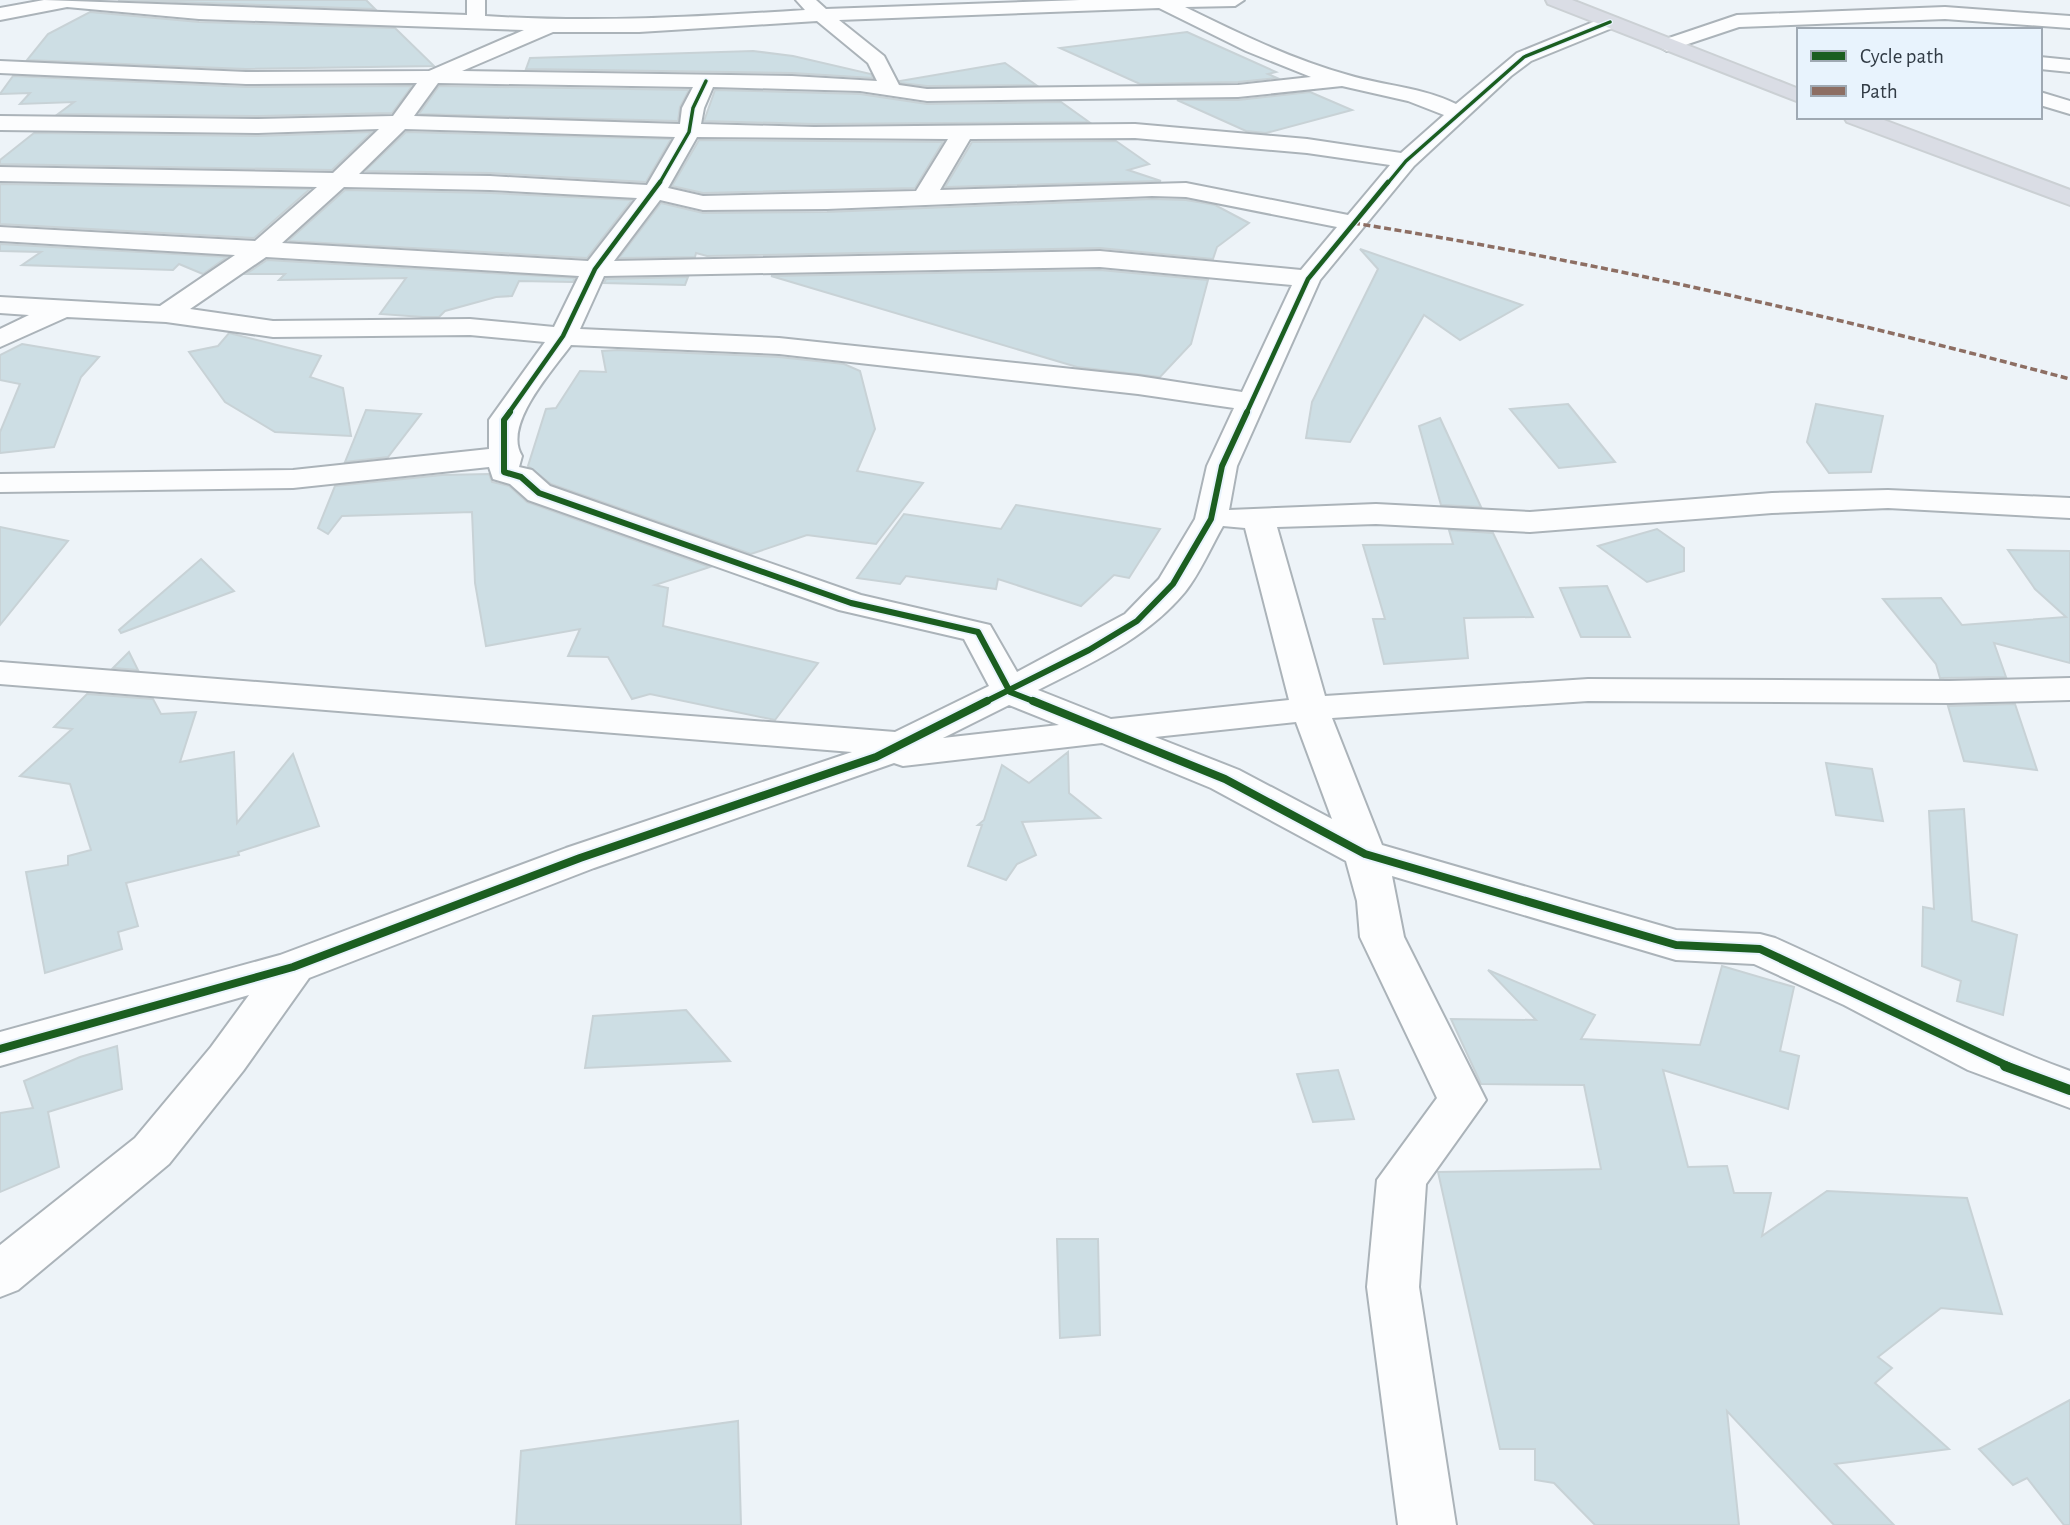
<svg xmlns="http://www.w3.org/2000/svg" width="2070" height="1525" font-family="'Alegreya Sans',sans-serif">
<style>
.building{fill:#cddee4;stroke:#c8d2d6;stroke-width:2}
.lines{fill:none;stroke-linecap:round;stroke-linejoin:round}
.street-casing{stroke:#abb3b9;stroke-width:4}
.highway-casing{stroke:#cbd0d4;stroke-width:4}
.street{fill:#fcfdfe;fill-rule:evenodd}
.highway{fill:#dadde5;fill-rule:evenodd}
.quiet{stroke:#8d6e63;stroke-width:3.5;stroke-dasharray:7 3.5;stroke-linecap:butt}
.cycleway-far4-casing{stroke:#e8f3fd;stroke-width:6}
.cycleway-far3-casing{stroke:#e8f3fd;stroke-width:7}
.cycleway-far2-casing{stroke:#e8f3fd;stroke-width:10}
.cycleway-far1-casing{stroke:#e8f3fd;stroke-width:12}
.cycleway-casing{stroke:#e8f3fd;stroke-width:14}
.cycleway-far4{stroke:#1b5e20;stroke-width:3.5}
.cycleway-far3{stroke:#1b5e20;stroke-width:4.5}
.cycleway-far2{stroke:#1b5e20;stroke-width:6}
.cycleway-far1{stroke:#1b5e20;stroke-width:8}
.cycleway{stroke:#1b5e20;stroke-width:10}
</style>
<rect width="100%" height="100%" fill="#edf3f8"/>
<g class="building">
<polygon points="118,0 366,0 375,9"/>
<polygon points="90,12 199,22 395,28 434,66 246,69 27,60 48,34"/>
<polygon points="1187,32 1276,72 1268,74 1277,78 1238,82 1140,84 1060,48"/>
<polygon points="753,51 793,56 871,74 873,78 792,73 526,69 530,58"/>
<polygon points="1005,63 1036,85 927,86 901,83 900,81"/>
<polygon points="13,76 246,87 412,86 392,113 258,116 58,114 74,102 20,104 30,93 0,94"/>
<polygon points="439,86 689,90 680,107 678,121 419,114"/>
<polygon points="715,90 860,94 927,104 1061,102 1089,122 814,124 704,121"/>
<polygon points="1310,92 1352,110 1266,133 1246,131 1177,100 1238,100"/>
<polygon points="372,132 332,170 0,164 0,160 34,133 258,136"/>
<polygon points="406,132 671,139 646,182 490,173 365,171"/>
<polygon points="699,140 943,142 915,188 703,193 672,186"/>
<polygon points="1116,141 1149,164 1128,170 1161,181 945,187 972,142"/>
<polygon points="0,184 310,189 254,238 0,224"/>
<polygon points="345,190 490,193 632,200 587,258 288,241"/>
<polygon points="1152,199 1186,200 1215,205 1249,223 1217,247 1213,259 1100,248 707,256 696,253 695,257 619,258 661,203 703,213 827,212"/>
<polygon points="0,244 227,257 203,274 179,264 173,270 22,265 41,252 0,251"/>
<polygon points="1360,249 1522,305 1460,340 1424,315 1350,442 1306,438 1312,402 1378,269"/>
<polygon points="267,260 575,278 573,282 519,281 512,296 496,297 445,311 439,317 423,317 380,314 406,278 279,280 285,274 246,274"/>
<polygon points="1100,270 1208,280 1191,344 1160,377 1077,367 771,276"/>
<polygon points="688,277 685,285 604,283 606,279"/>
<polygon points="229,333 321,356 310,377 343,388 351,436 275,432 225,402 189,352 218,346"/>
<polygon points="22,344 99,357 81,377 54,447 0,453 0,432 20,384 0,380 0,355"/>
<polygon points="617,350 779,357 844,364 860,371 875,429 857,471 923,483 876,544 807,535 751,554 551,484 528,466 546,409 556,408 580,371 606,372 602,351"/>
<polygon points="1568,404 1615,462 1559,468 1510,409"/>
<polygon points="1816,404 1883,416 1871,472 1829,473 1807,442"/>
<polygon points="366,410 421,414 388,457 345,462"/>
<polygon points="1440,418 1481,507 1441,505 1419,426"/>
<polygon points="489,474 492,482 509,486 527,502 710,567 655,585 668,588 663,626 818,663 775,720 650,694 632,699 608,657 568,656 580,629 486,646 475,583 472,512 342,516 328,534 318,528 335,486 442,475"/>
<polygon points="1016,505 1160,529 1129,578 1114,575 1081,606 998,579 996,589 906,576 900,584 857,578 904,514 1001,529"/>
<polygon points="0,527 68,541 0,625"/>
<polygon points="1657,529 1684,548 1684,571 1647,582 1598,546"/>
<polygon points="1449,530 1493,533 1533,617 1464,618 1468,658 1384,664 1373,619 1385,619 1363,545 1453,544"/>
<polygon points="2008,550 2070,551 2070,663 1994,643 2006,677 1940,678 1936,664 1883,599 1941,598 1962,625 2066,617 2035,589"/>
<polygon points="201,559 234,591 121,633 119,630"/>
<polygon points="1607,586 1630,637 1581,637 1560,588"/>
<polygon points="129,652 138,670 113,668"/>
<polygon points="87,694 153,699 161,714 196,712 180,762 234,752 237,823 293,754 319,826 238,852 239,855 126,883 138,926 118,932 122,949 45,973 26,872 68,865 68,856 91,850 70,784 20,776 72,729 54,727"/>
<polygon points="2015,704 2037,770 1964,761 1948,706"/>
<polygon points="1068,752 1069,793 1100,818 1022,822 1036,855 1017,864 1006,880 968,866 982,825 978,825 984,820 1002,765 1029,783"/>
<polygon points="1826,763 1872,769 1883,821 1836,815"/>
<polygon points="1964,809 1972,921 2017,935 2003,1015 1957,1001 1961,981 1922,966 1923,907 1934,909 1929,811"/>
<polygon points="1722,966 1794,987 1780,1051 1799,1056 1788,1109 1663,1070 1688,1167 1727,1166 1734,1193 1771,1193 1762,1236 1827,1191 1967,1198 2002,1314 1941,1308 1878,1357 1892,1368 1875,1383 1949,1449 1835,1464 1894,1525 1834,1525 1727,1411 1739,1525 1595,1525 1554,1483 1535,1480 1535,1449 1500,1449 1438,1172 1601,1169 1584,1085 1481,1084 1451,1019 1536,1020 1488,970 1595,1015 1581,1039 1700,1045"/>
<polygon points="686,1010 730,1061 585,1068 593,1016"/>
<polygon points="117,1046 122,1089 48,1112 59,1167 0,1192 0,1113 33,1108 24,1081 80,1057"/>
<polygon points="1338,1070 1354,1119 1313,1122 1297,1074"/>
<polygon points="1057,1239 1098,1239 1100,1335 1060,1338"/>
<polygon points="2070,1400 2070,1525 2064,1525 2027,1478 2013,1485 1979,1449"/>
<polygon points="738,1421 741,1525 516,1525 521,1451"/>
</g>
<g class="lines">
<g class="street-casing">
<g id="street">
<path d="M 44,0 L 467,15 L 467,0 L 485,0 L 485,16 C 593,23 698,17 805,10 L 796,0 L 816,0 L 826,9 L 1080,0 L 1244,0 L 1235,6 L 1185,7 C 1238,33 1291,59 1348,75 C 1384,86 1422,87 1456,104 L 1517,53 L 1603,18 L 1617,18 L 1620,22 L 1617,26 L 1531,61 L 1511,76 L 1414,166 L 1320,280 L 1237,466 L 1229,510 L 1376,504 L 1530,512 L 1772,493 L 1888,490 L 2070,498 L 2070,518 L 1888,508 L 1772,513 L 1530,532 L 1376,524 L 1277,527 L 1325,696 L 1588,679 L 1949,681 L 2070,678 L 2070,700 L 1949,703 L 1588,701 L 1332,718 L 1382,845 L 1676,930 L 1760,934 L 1775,938 C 1874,982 1969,1034 2070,1071 L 2070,1108 L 1968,1070 L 1844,1005 L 1754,964 L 1676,960 L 1392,876 L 1404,937 L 1486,1100 L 1426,1184 L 1419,1287 L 1456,1525 L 1398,1525 L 1367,1287 L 1377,1180 L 1437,1098 L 1360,937 L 1357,901 L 1346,861 L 1211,788 L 1102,743 L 903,766 L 894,763 L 594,868 L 309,978 L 243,1071 L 169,1164 L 18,1290 L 0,1297 L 0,1245 L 135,1138 L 211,1047 L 249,995 L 0,1066 L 0,1032 L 280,955 L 566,848 L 852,752 L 0,684 L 0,662 L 895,732 L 989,686 L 964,639 L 839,610 L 528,500 L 510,484 L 493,479 L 489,467 L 293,488 L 0,492 L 0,474 L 293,470 L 489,449 L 489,420 L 545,342 L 470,335 L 273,337 L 166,322 L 67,317 L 0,347 L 0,329 L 29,315 L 0,313 L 0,297 L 160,306 L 235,255 L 0,241 L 0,227 L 255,241 L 317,187 L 0,181 L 0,167 L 333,173 L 379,129 L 258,133 L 0,130 L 0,116 L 258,119 L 393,116 L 417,83 L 246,84 L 0,73 L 0,61 L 246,72 L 429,71 L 524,30 L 199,19 L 67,7 L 0,20 L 0,8 ZM 1159,8 L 1246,51 L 1311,77 L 1238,85 L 927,89 L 899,85 L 884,56 L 839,20 ZM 817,21 L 868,63 L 877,81 L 792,76 L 462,71 L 553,32 L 639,32 ZM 438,83 L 693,87 L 682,108 L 680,124 L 414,116 ZM 1342,86 L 1408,101 L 1444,115 L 1401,153 L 1307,139 L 1135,124 L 814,127 L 701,124 L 704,108 L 713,87 L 860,91 L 927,101 L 1238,97 ZM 405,129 L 675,137 L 647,185 L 490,176 L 359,174 ZM 697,137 L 948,139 L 916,191 L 703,196 L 668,188 ZM 1135,138 L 1307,153 L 1390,165 L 1348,215 L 1186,183 L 940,190 L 970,139 ZM 344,187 L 490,190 L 637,198 L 588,261 L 282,243 ZM 1152,196 L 1186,197 L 1337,227 L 1301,270 L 1100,251 L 614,261 L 660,200 L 703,210 L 827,209 ZM 266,257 L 579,276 L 554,327 L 470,319 L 273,321 L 190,309 ZM 1100,267 L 1292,285 L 1242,392 L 1138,376 L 779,338 L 580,329 L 604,276 ZM 571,345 L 779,354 L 1138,394 L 1234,408 L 1207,466 L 1195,519 L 1159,579 L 1125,614 L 1017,672 L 990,625 L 861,595 L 550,486 L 532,470 L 519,467 L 522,456 C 502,425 553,370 571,345 ZM 1223,526 L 1245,528 L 1289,700 L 1111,719 L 1038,690 C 1091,663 1146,639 1185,592 C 1200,573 1211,547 1223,526 ZM 1009,705 L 1059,725 L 943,738 ZM 1296,722 L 1332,819 L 1239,770 L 1155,737 Z"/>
<polygon points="1945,7 2070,16 2070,28 1945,19 1739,27 1667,51 1657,45 1660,41 1737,15"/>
<polygon points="2040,57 2070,60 2070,72 2040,69"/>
<polygon points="2040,92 2070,101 2070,114 2040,105"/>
</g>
</g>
<g class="highway-casing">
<g id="highway">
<polygon points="1546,0 1572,0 1799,89 1799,102 1548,4"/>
<polygon points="1844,117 1876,117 2070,190 2070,205 1847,122"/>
</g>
</g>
<use href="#street" class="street"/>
<use href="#highway" class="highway"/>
<path class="quiet" d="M 1353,223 C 1594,261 1834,316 2070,379"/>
<g class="cycleway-far4-casing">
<g id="cycleway-far4">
<polyline points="659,184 689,132 693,108 706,81"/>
<polyline points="1387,184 1406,161 1524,57 1610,22"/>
</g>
</g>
<g class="cycleway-far3-casing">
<g id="cycleway-far3">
<polyline points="508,414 563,336 595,269 660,182"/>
<polyline points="1246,414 1308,279 1388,182"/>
</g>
</g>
<g class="cycleway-far2-casing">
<g id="cycleway-far2">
<polyline points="510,412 504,420 504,472 521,477 539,493 851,603 978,632 1010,692 1038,703"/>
<polyline points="983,703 1089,650 1137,621 1173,584 1211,519 1222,466 1247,412"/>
</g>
</g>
<g class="cycleway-far1-casing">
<g id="cycleway-far1">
<polyline points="1033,701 1225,779 1365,854 1676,945 1760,949 2010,1067"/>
<polyline points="0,1049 293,967 580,858 876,757 987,701"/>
</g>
</g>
<g class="cycleway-casing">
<polyline id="cycleway" points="2005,1066 2070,1090"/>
</g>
<use href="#cycleway-far4" class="cycleway-far4"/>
<use href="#cycleway-far3" class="cycleway-far3"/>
<use href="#cycleway-far2" class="cycleway-far2"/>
<use href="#cycleway-far1" class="cycleway-far1"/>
<use href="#cycleway" class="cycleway"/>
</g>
<rect x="1797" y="28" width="245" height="91" fill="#e8f3fd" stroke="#9fa9b3" stroke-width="2"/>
<rect x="1811" y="51" width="35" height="10" fill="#1b5e20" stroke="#9fa9b3" stroke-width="2"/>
<text x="1860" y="63" font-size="21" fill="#313b45">Cycle path</text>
<rect x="1811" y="86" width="35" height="10" fill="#8d6e63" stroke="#9fa9b3" stroke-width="2"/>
<text x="1860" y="98" font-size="21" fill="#313b45">Path</text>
</svg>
